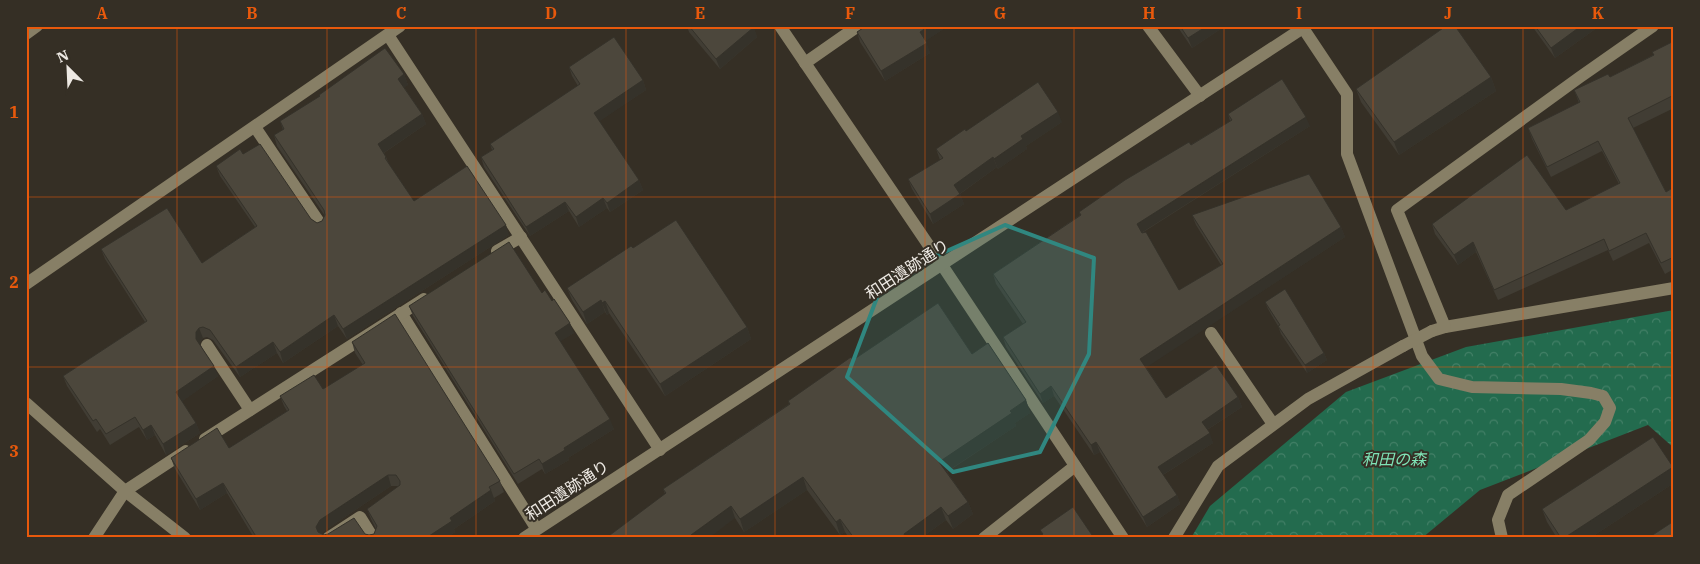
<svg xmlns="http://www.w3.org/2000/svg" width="1700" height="564" font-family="'IBM Plex Serif','Noto Sans JP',serif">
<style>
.forest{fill:url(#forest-crowns)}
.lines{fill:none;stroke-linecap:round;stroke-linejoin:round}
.minor{stroke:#877f66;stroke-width:12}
.minor-bridge{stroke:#877f66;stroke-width:12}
.wall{fill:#413d34;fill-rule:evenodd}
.shaded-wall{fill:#35322a}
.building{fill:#4c473c;stroke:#35322a;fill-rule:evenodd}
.marked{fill:#308780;fill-opacity:0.2;stroke:#308780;stroke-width:4;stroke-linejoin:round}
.grid{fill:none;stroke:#e8590c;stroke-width:1;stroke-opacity:0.55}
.labels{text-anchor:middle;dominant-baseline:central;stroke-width:4;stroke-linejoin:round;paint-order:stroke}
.street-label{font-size:16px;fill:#ede9e3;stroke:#352f25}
.park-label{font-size:16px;font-style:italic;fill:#7ee3b6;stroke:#352f25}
.neatline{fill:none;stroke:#e8590c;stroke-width:2}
.grid-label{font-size:16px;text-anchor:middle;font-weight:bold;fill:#e8590c}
</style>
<defs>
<pattern id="forest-crowns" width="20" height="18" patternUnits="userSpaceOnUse" patternTransform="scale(1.25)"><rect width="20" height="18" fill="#236b4e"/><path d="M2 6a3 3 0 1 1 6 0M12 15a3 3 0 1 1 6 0" fill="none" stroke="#438067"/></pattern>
</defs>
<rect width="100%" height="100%" fill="#352f25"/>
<polygon class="forest" points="1674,310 1674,448 1648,425 1480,490 1422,538 1191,538 1210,506 1346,392 1466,347"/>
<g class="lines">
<g class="minor">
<polyline points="780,26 942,265 1123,538"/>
<polyline points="1148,26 1200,96"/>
<polyline points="1303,28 1347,94 1347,154 1422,356 1439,379 1472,387 1561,389 1591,393 1603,396 1610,408 1605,422 1589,440 1508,495 1498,520 1502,538"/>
<polyline points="26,34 37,26"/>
<polyline points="388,35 660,450"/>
<polyline points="805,63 858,26"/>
<polyline points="255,127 321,225"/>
<polyline points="497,251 521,237"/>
<polyline points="26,284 400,26"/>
<polyline points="401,313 536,528"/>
<polyline points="1445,327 1674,288"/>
<polyline points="1432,331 1445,327 1397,210 1580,77 1653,26"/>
<polyline points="1211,333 1273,424"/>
<polyline points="207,345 250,410"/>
<polyline points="26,403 125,491 185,538"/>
<polyline points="205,439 424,299"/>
<polyline points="94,538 125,491 186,451"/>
<polyline points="328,538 360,517 373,538"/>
<polyline points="524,538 1306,26"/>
<polyline points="984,538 1075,466"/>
<polyline points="1174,538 1218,466 1308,399 1403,346"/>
</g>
<polyline class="minor-bridge" points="1403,346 1432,331"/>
</g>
<g class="wall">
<polygon points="687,26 753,26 757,37 720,69 689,32"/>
<polygon points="866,26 948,26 925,41 930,53 885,81 860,42 857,32"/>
<polygon points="1177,26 1225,26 1192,48"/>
<polygon points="1532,26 1598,26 1598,27 1555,58"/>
<polygon points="1674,41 1674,108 1633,128 1666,192 1674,187 1674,269 1665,274 1649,243 1613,261 1608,250 1498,300 1476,252 1458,265 1435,234 1432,224 1566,210 1619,184 1602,151 1551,177 1532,139 1528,128 1579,103 1574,90 1610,77 1653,55"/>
<polygon points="569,67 643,80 646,90 599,121 639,180 643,190 610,212 607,208 579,227 569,211 530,236 484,167 481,157 492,150 490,144 578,86 572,76"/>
<polygon points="404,74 408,85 404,87 422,114 426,124 384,153 386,157 389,164 414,201 509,235 347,339 338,326 283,363 277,353 240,377 213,340 207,337 203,338 200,342 200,344 218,376 182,401 196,423 200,433 166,455 155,435 147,440 139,427 110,445 100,429 97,432 67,386 63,376 145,322 105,259 101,249 202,263 255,227 220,176 216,166 243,154 311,219 317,223 322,221 325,216 277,146 274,135 283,130 280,121"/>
<polygon points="1491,77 1496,91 1399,155 1361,102 1356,89"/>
<polygon points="1228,114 1310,126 1142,233 1179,290 1221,265 1196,225 1192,215 1341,227 1345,237 1146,367 1166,398 1238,397 1242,407 1207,430 1213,443 1163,475 1177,495 1180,504 1147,527 1100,452 1094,455 1054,396 1043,403 1006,347 1003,337 1023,324 996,284 993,274 1080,215 1079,212 1230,121"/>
<polygon points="1062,122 1026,146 1027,149 998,169 997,167 960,194 964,204 933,224 912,189 908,179 940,160 936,149 966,131"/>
<polygon points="633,248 747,327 751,339 665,396 609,313 607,315 605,312 587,324 572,300 567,288"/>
<polygon points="542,293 574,333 560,341 614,429 568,458 569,460 545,474 542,469 518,484 413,316 409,306"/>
<polygon points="1265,302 1324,353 1327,360 1307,373 1281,334 1278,326 1268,309"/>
<path d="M 352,342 L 500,481 L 504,492 L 494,498 L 495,501 L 454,529 L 455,532 L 446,538 L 254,538 L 227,493 L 200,510 L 175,469 L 171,458 L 229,448 L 287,411 L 284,406 L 280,396 L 323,389 L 363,365 L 355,353 ZM 391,486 L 399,486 L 367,509 L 371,519 L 376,529 L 374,534 L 369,535 L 365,534 L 328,534 L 324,535 L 322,534 L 324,531 Z"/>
<polygon points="972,354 1026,400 1030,413 1015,423 1016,426 947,472 968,502 973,514 953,529 946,520 921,538 849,538 845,532 840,535 807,490 744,532 735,518 665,494 663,489 789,404 788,401 853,360"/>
<polygon points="1673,467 1674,470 1674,483 1590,538 1557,538 1547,522 1542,509"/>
</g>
<g class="shaded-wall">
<polygon points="552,26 558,26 553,29"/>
<polygon points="929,26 948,26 924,42 920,32"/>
<polygon points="1207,26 1225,26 1192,48 1188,38"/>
<polygon points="1581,26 1598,27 1555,58 1551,48"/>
<polygon points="754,27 757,37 720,69 716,59"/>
<polygon points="927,43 930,53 885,81 881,71"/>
<polygon points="404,74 408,85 402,89 398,79"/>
<polygon points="1491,77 1496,91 1399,155 1394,142"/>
<polygon points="643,80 646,90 597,123 594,113"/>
<polygon points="1058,112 1062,122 1026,146 1027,149 998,169 994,159 1021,136"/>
<polygon points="422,114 426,124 382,154 378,144"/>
<polygon points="1306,117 1310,126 1141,233 1137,224"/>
<polygon points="993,157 997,167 958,195 954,185"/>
<polygon points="639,180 643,190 610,212 607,203"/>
<polygon points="960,194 964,204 933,224 930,214"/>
<polygon points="603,198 607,208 579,227 576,217"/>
<polygon points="565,202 569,211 530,236 526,227"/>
<polygon points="506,225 509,235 347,339 343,329"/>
<polygon points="1341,227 1345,237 1144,369 1140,359"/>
<polygon points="1473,242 1476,252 1458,265 1454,255"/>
<polygon points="601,300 605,312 587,324 583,312"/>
<polygon points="605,301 609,313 607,315 602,303"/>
<polygon points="334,315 338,326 283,363 280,352"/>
<polygon points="570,323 574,333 558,343 555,333"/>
<polygon points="747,327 751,339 665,396 660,384"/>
<polygon points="199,328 203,338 200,342 200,349 196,339 196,332"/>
<polygon points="273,342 277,353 240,377 236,367"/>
<polygon points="1324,353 1327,360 1307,373 1305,365"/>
<polygon points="214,366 218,376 180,403 176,392"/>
<polygon points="1051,386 1054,396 1043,403 1040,394"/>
<polygon points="1238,397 1242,407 1205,431 1202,422"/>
<polygon points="1026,400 1030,413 1015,423 1016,426 943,474 939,462"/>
<polygon points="610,419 614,429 568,458 569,460 545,474 542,464 564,448"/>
<polygon points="196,423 200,433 166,455 163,444"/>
<polygon points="151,425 155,435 147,440 143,430"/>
<polygon points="1210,433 1213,443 1161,476 1158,467"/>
<polygon points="1096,442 1100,452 1094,455 1091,445"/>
<polygon points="1673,467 1674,470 1674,483 1590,538 1564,538"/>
<polygon points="388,475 391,486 324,531 320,538 316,527 320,520"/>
<polygon points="803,477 807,490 744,532 740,519"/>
<polygon points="223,483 227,493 200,510 196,499"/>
<polygon points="491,490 495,501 454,529 455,532 446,538 426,538 450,518"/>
<polygon points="1177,495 1180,504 1147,527 1143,517"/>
<polygon points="968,502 973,514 953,529 948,516"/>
<polygon points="731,506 735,518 709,538 692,538 691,535"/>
<polygon points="941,507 946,520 921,538 905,538 904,534"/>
<polygon points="840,519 845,532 840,535 836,522"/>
</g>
<g class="building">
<polygon points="689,26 753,26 754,27 716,59"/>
<polygon points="866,26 929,26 920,32 927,43 881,71 857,32"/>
<polygon points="1180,26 1207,26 1188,38"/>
<polygon points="1446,26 1455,26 1491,77 1394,142 1356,89"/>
<polygon points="1535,26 1581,26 1551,48"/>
<polygon points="614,37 643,80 594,113 639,180 607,203 603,198 576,217 565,202 526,227 481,157 494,149 490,144 580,84 569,67"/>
<polygon points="1674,41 1674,100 1672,96 1628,118 1666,192 1674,187 1674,257 1661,263 1646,233 1609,251 1604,239 1494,290 1473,242 1454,255 1432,224 1527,155 1566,210 1620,183 1598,141 1547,167 1528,128 1580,102 1574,90 1608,74 1610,77 1654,55 1652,52"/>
<polygon points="385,48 404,74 398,79 422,114 378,144 386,157 385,158 414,201 467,166 506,225 343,329 334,315 280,352 273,342 236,367 210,330 203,327 199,328 196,332 196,339 214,366 176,392 196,423 163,444 151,425 143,430 135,417 106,434 96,419 93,421 63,376 147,321 101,249 167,208 202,263 257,226 216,166 240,149 243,154 260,144 311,219 317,223 322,221 325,215 324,210 274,135 284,129 280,121 320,96 319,95"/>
<polygon points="1282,79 1306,117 1137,224 1142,233 1146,232 1179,290 1223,264 1192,215 1309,174 1341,227 1140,359 1166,398 1216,365 1238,397 1202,422 1210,433 1158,467 1177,495 1143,517 1096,442 1091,445 1051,386 1040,394 1003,337 1026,322 993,274 1081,215 1079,212 1125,180 1189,142 1191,145 1232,120 1228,114"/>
<polygon points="1038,82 1058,112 1021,136 1023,139 994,159 993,157 954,185 960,194 930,214 908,179 943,158 936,149 965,129 966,131"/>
<polygon points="676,220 747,327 660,384 605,301 602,303 601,300 583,312 567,288 631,246 633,248"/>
<polygon points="509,242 542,293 545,290 552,301 554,299 570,323 555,333 610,419 564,448 565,450 542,464 539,459 514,474 409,306"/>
<polygon points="1285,289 1324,353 1305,365 1278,326 1280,325 1265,302"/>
<polygon points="938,303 972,354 988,343 1026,400 1010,411 1012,413 939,462 968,502 948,516 941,507 904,534 906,538 854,538 840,519 836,522 803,477 740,519 731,506 691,535 693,538 606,538 666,493 663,489 790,404 788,401 851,357 853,360"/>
<path d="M 395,314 L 500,481 L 489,487 L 491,490 L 450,518 L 452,521 L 426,538 L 257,538 L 223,483 L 196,499 L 171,458 L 217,428 L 229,448 L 289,410 L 280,396 L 314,375 L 323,389 L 365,363 L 352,342 ZM 388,475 L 396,475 L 400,481 L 400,485 L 367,509 L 377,526 L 374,534 L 369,535 L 365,534 L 354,518 L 328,534 L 324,535 L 318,532 L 316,527 L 320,520 Z"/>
<polygon points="1653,437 1673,467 1564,538 1561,538 1542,509"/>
<polygon points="1073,507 1094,538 1038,538 1043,534 1040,530"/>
<polygon points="1674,521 1674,538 1648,538"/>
</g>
<path class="marked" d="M 1005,225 L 1094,258 L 1089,354 L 1040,452 L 953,472 L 847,377 L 884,279 Z"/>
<path class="grid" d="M 177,26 L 177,538M 327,26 L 327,538M 476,26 L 476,538M 626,26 L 626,538M 775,26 L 775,538M 925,26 L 925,538M 1074,26 L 1074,538M 1224,26 L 1224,538M 1373,26 L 1373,538M 1523,26 L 1523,538M 26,197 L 1674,197M 26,367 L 1674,367"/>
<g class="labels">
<g class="street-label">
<text transform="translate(907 269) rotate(-33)">和田遺跡通り</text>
<text transform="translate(567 490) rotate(-33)">和田遺跡通り</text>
</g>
<g class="park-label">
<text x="1394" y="459">和田の森</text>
</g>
</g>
<rect width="1700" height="564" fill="none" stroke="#352f25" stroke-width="55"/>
<g transform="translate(68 68) rotate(336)" stroke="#352f25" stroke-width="4" paint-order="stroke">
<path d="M0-4L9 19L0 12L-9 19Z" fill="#ede9e3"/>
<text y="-8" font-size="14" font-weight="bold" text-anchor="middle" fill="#ede9e3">N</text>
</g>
<rect x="28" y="28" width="1644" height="508" class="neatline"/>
<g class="grid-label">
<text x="102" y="19">A</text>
<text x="252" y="19">B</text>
<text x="401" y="19">C</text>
<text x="551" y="19">D</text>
<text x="700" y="19">E</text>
<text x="850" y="19">F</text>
<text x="1000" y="19">G</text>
<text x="1149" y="19">H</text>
<text x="1299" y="19">I</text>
<text x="1448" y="19">J</text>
<text x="1598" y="19">K</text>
<text x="14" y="118">1</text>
<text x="14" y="288">2</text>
<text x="14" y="457">3</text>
</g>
</svg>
